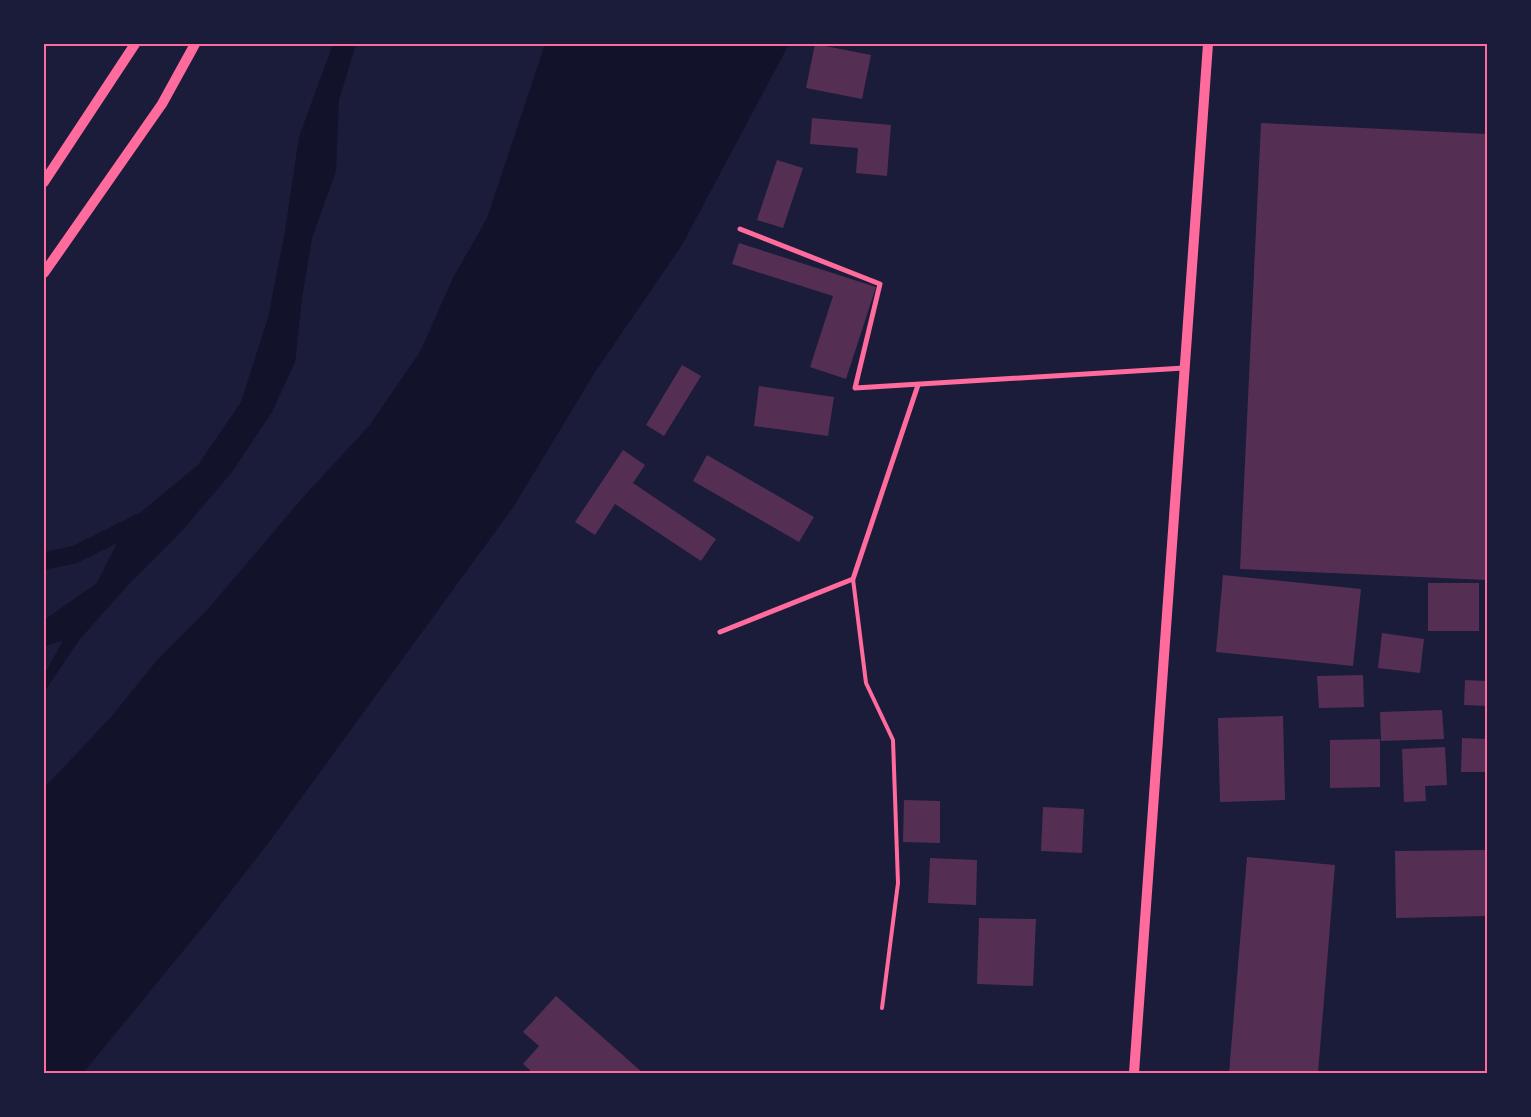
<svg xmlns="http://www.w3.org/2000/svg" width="1531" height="1117" font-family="Commissioner,sans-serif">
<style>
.water{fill:#12122b}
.building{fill:#542f53}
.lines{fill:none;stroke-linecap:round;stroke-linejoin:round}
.service{stroke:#ff6b9d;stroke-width:4}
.minor{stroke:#ff6b9d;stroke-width:5}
.secondary{stroke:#ff6b9d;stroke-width:10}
.neatline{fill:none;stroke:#ff6b9d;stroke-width:2}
</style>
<rect width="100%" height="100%" fill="#1b1b3a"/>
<g class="water">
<polygon points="333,44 356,44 339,100 336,171 312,238 302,298 295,362 272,412 232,472 181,532 127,586 80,639 44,692 44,672 47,670 63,640 44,647 44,620 97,583 117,543 77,563 44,570 44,552 73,546 141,512 198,465 241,402 268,318 285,231 299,137"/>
<polygon points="545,44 789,44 682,245 595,372 514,506 272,838 211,917 83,1073 44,1073 44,788 111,717 158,659 208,609 305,495 369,426 420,352 453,278 487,218"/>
</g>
<g class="building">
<polygon points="815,44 871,55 862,99 806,88"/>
<polygon points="812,118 891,125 887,176 856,173 858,148 810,144"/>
<polygon points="1261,123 1487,134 1487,580 1240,569"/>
<polygon points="777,160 803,168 783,228 757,220"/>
<polygon points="739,243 876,287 846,379 810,367 833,296 732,264"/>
<polygon points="682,365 701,376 664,436 646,425"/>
<polygon points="759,386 834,397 828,436 754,426"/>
<polygon points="623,450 645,465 633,483 716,539 701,561 615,504 595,535 575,522"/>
<polygon points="707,455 814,517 799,542 693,481"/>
<polygon points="1223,575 1361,589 1353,666 1216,652"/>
<rect x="1428" y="583" width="51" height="48"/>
<polygon points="1382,633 1424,639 1420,673 1378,668"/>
<polygon points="1363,675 1364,707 1319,708 1317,676"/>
<polygon points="1465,680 1487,681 1487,706 1464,705"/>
<polygon points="1442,710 1444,739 1381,741 1380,712"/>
<polygon points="1283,716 1285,800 1220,802 1218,718"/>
<polygon points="1462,738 1487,739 1487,772 1461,772"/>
<polygon points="1380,739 1380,787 1330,788 1330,740"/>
<polygon points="1445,747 1447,785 1425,786 1426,801 1404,802 1402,749"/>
<polygon points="904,800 940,801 940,843 903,842"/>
<polygon points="1043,807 1084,809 1082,853 1041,851"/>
<polygon points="1487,850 1487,916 1396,918 1395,851"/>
<polygon points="1247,857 1335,865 1318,1073 1229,1073"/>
<polygon points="930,858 977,860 976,905 928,903"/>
<polygon points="979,918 1036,919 1033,986 977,984"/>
<polygon points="556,996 643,1073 527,1073 530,1070 523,1064 539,1046 523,1032"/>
</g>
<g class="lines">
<polyline class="service" points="853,579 866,683 893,740 898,883 882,1008"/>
<g class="minor">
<polyline points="740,229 880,284 855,388 1184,368"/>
<polyline points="720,632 853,579 918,385"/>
</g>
<g class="secondary">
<polyline points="44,182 135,44"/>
<polyline points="44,273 162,104 195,44"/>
<polyline points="1134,1073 1208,44"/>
</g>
</g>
<rect width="1531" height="1117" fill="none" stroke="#1b1b3a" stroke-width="90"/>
<rect x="45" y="45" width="1441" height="1027" class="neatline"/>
</svg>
